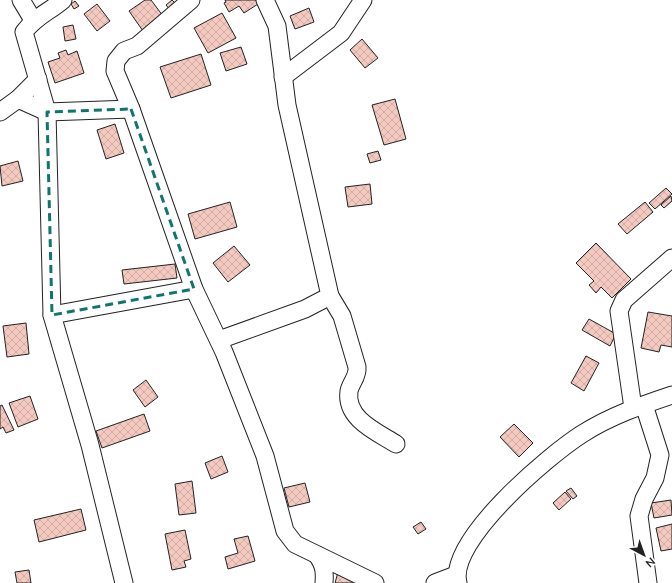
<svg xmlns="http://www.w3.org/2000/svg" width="672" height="583" font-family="Mulish,sans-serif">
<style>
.building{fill:url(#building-cross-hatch);stroke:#222}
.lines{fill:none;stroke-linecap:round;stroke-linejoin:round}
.minor-casing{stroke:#222;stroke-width:19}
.minor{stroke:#fff;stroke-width:17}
.marked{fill:none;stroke:#0f766e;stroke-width:3;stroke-dasharray:8 5;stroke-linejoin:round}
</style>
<defs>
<pattern id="building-cross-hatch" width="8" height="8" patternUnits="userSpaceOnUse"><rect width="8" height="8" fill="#f3c9c0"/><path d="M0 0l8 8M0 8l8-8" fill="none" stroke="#d0aca5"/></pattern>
</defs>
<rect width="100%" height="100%" fill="#fff"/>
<g class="building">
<polygon points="145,0 151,0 163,16 143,31 129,11"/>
<polygon points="172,0 177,5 170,10 166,5"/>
<polygon points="225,0 256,0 258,4 244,13 239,6 229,12 224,3 226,2"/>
<polygon points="75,1 79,6 74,9 71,4"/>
<polygon points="97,4 110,21 97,31 84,14"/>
<polygon points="309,8 314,22 295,29 290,16"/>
<polygon points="222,13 236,38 208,53 194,28"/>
<polygon points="73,25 76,39 65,41 63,27"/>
<polygon points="362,39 378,58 365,68 350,50"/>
<polygon points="241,47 247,64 226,71 220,53"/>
<polygon points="66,50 68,55 77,51 84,73 55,83 48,62 60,58 58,53"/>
<polygon points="201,54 211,85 171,98 160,67"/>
<polygon points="395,99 406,139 384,145 372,105"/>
<polygon points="115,124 124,153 106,159 97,130"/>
<polygon points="378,151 381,160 370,163 367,154"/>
<polygon points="18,161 23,181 2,186 0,166"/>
<polygon points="370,184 372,204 348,207 345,187"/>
<polygon points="666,188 672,194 655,209 649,203"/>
<polygon points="671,196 672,201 664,208 661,205"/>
<polygon points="230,202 237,227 195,239 188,214"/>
<polygon points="645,202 653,212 627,234 618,224"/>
<polygon points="596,243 631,279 612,298 601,287 596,293 589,285 594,281 576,263"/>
<polygon points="234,246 250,265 228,282 213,263"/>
<polygon points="175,264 177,278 124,284 122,270"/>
<polygon points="648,312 672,316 672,347 661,345 659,352 641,348"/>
<polygon points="589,319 616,334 610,346 582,330"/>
<polygon points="26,323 29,354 7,357 3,326"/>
<polygon points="586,356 599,363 584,391 571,383"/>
<polygon points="146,380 158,397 145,407 133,390"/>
<polygon points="30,396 38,419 18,427 9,403"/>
<polygon points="2,405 14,430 6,433 3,427 0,429 0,406"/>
<polygon points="144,414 150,431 102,448 96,431"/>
<polygon points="514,424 533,443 519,457 500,437"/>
<polygon points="222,456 228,472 211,479 205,463"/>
<polygon points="192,481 196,513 179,515 175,484"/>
<polygon points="305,483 310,502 289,507 284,488"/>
<polygon points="571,488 577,496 573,499 566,491"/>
<polygon points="565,492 571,499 559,510 553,503"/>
<polygon points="671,500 672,515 654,518 651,503"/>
<polygon points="81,509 86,530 39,542 34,520"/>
<polygon points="421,522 426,529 418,534 413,527"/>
<polygon points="672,524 672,549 661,551 656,528"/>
<polygon points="185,530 191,559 184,561 186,567 172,570 165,534"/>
<polygon points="248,536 255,561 228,569 225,557 238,553 234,539"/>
<polygon points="29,570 31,583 17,583 15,572"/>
<polygon points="338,572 354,577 353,583 335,583"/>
</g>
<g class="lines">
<g class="minor-casing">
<g id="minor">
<polyline points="21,0 33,20"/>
<path d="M 63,0 C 49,12 36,16 24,32 L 47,112 L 52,315 L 90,445 L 124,583"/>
<polyline points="191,0 137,46 124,51 116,61 115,71 131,109 194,289 224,352 265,456 285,531 295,544 375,583"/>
<polyline points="283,77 341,33 363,0"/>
<polyline points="18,99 47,112 131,109"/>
<polyline points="0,112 18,99 38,79"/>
<path d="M 330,296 L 342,316 L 357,367 C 358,377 351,382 349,391 C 345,419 377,432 396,444"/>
<polyline points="52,315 194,289"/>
<polyline points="219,340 305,309 330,296 287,105 277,26 265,0"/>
<polyline points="644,405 660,455 655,478 644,499 639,516 648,583"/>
<polyline points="633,408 619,311 624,300 672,258"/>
<path d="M 317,555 C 324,565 325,571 324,583"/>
<polyline points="435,583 456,575"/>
<path d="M 458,583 C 447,541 549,455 582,434 C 610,416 642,405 672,395"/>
</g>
</g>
<use href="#minor" class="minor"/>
</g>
<path class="marked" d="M 131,109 L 194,289 L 52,315 L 47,112 Z"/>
<g transform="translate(644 555) rotate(139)" stroke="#ffffff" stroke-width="3" paint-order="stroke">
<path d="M0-3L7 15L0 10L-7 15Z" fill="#222222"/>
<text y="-6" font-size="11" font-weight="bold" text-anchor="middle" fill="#222222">N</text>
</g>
</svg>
